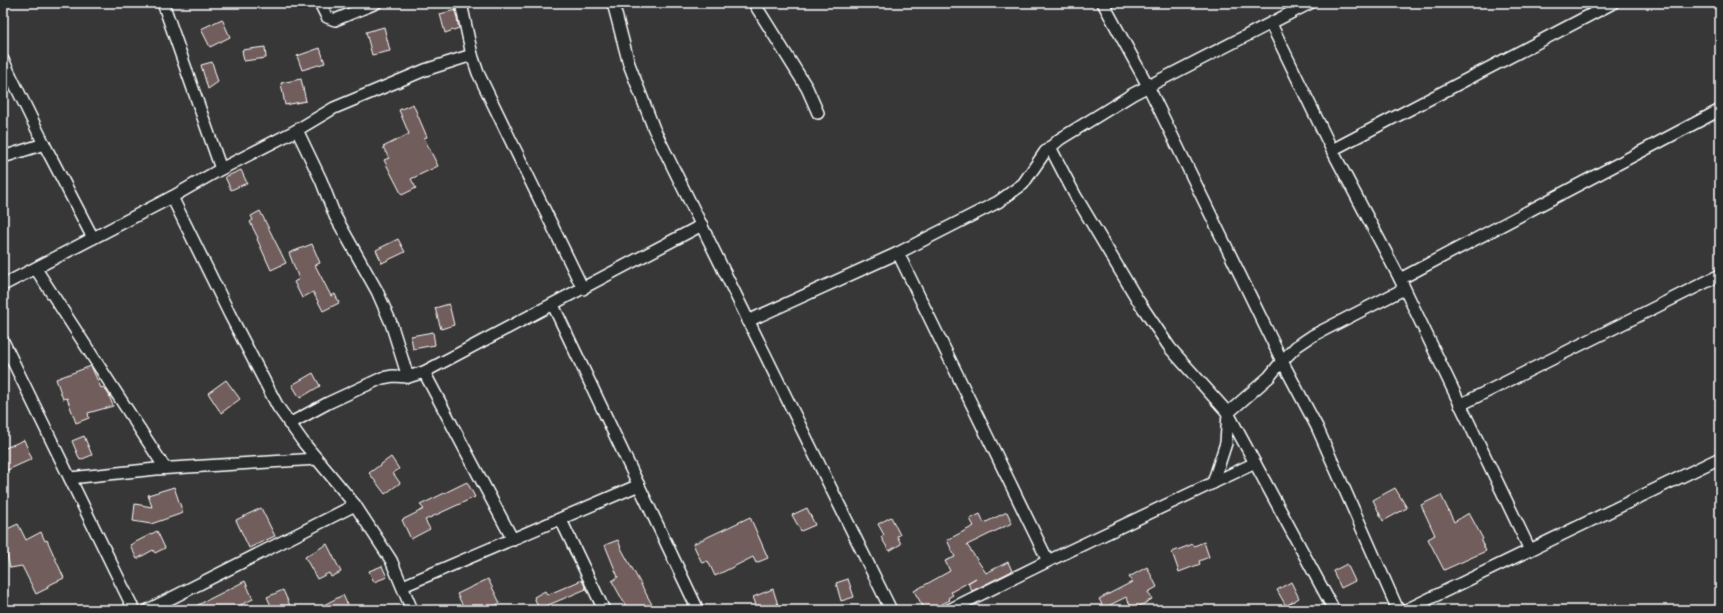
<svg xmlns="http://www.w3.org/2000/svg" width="1723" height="613" font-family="'Architects Daughter',sans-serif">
<rect width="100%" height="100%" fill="#383737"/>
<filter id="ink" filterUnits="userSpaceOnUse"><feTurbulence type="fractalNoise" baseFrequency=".025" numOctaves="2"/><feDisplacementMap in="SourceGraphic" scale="8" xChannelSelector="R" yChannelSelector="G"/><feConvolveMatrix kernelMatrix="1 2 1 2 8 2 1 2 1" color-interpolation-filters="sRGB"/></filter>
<g filter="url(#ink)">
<g fill="#705d5b" stroke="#fff">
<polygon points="455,10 459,28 445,33 440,14"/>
<polygon points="222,19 230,37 210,47 201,29"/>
<polygon points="384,27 390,51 372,55 366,32"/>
<polygon points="265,47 266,58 244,61 242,50"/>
<polygon points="320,48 325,63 302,70 297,56"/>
<polygon points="212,62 218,82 208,89 201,65"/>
<polygon points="301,79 306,101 285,105 281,83"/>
<polygon points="413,104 427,137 424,138 438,166 411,179 416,188 402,195 384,160 389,158 383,147 409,134 399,110"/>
<polygon points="241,170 247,183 231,190 225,177"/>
<polygon points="260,211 286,263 271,270 257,239 258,238 250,222 253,220 251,216"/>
<polygon points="398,239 405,252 382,263 376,250"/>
<polygon points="312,244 320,263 315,265 331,296 335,294 339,303 323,311 313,292 302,298 294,282 299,279 289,253"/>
<polygon points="449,304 454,325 441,329 435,308"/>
<polygon points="433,332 435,345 413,349 411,336"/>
<polygon points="91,366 101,388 104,387 109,395 113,406 88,413 89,418 76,423 67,398 63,399 56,379"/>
<polygon points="313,373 320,386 300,398 292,385"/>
<polygon points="226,380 240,399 221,413 208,393"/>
<polygon points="84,436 92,455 80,460 72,441"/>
<polygon points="24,440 32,459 3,472 3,449"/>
<polygon points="391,457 399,469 393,473 400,483 385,494 369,473"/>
<polygon points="467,482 475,497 425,520 430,529 411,539 402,520 424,509 420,505"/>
<polygon points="174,487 183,513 151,524 133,521 135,504 152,507 148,495"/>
<polygon points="1395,488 1407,508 1383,521 1373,500"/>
<polygon points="1441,495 1454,522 1469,513 1483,539 1481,541 1486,551 1444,570 1428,539 1435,535 1421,505"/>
<polygon points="261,508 275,536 249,548 236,520"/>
<polygon points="807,508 815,525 801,531 792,515"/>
<polygon points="1007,512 1012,523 967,545 986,573 1008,562 1012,571 972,591 968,583 976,578 951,592 953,595 948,598 950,600 942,604 943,607 937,610 925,610 914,591 950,571 945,561 955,557 947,540 974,526 970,519 980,514 984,523"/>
<polygon points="750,517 768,558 756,563 753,557 715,576 708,561 702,563 693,544"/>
<polygon points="891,517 900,535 897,536 901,544 889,551 881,537 884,535 878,524"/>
<polygon points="18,524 26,540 41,532 45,541 47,540 64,578 47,586 48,588 36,594 22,566 10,568 7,555 3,546 3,531"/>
<polygon points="157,531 165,548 155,553 153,550 137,559 130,545"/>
<polygon points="618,540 621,548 655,610 628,610 612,581 618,577 605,545"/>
<polygon points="1204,542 1209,557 1199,561 1200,564 1179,572 1172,552 1193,544 1194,546"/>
<polygon points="327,544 341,572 331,577 329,573 317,579 305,557"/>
<polygon points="1347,564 1355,581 1341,588 1333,571"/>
<polygon points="382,566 387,577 374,582 369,571"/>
<polygon points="1147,567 1157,587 1148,592 1152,599 1133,610 1126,597 1104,608 1099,599 1132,582 1129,577"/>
<polygon points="488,579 500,603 486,610 465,610 457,594"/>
<polygon points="848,579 854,597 841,601 836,583"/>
<polygon points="582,580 586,589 539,609 534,597 545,591 547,595"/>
<polygon points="245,581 253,599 230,610 188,610"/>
<polygon points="1291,582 1299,598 1286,606 1277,590"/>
<polygon points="773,589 778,605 775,606 778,610 758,610 753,597"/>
<polygon points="283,590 292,610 273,610 267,597"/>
<polygon points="343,595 350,610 314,610"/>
</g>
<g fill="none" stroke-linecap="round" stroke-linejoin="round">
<g stroke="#fff" stroke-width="14">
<g id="street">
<polyline points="163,3 221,169"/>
<polyline points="320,3 327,17 335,20 376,3"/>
<polyline points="461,3 472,55 478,73 583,289"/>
<polyline points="613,3 629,64 654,129 891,610"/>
<polyline points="754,3 807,88 818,113"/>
<polyline points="1103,3 1148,86 1282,361 1317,427 1398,610"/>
<polyline points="1271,24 1332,150 1400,279 1530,550"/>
<polyline points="3,60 44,144 93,238"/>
<polyline points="297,130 321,180 335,216 377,291 391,323 408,377"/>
<polyline points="1050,147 1075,195 1137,299 1170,348 1228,413 1226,443 1213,483"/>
<polyline points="1332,150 1613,3"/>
<polyline points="3,157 44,144"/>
<polyline points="172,197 230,315 278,407 303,442 355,505 391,560 412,610"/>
<polyline points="898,253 1048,561"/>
<polyline points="36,269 165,468"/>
<polyline points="1400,279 1720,110"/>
<polyline points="3,285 172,197 221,169 297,130 334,108 425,70 472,55"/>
<polyline points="553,305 698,610"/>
<polyline points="748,321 898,253 998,202 1023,184 1045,152 1060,139 1133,94 1310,3"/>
<polyline points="3,341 134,610"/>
<polyline points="424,372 513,540"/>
<polyline points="1460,405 1720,275"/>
<polyline points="289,424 328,403 382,378 393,376 408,377 424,372 702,225"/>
<polyline points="70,478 156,469 317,459"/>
<polyline points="561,520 604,610"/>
<polyline points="403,586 639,485"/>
<polyline points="148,610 355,505"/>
<polyline points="949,610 1048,561 1255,463"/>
<polyline points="1334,610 1228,413 1269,377 1282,361 1297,346 1312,336 1404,289"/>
<polyline points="1406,610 1720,458"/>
</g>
</g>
<use href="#street" stroke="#2a2d2e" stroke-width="11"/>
</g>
</g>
<rect width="1723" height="613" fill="none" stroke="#2a2d2e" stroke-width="16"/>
<rect x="8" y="8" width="1707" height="597" fill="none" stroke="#fff" stroke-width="1.5" filter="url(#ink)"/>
</svg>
